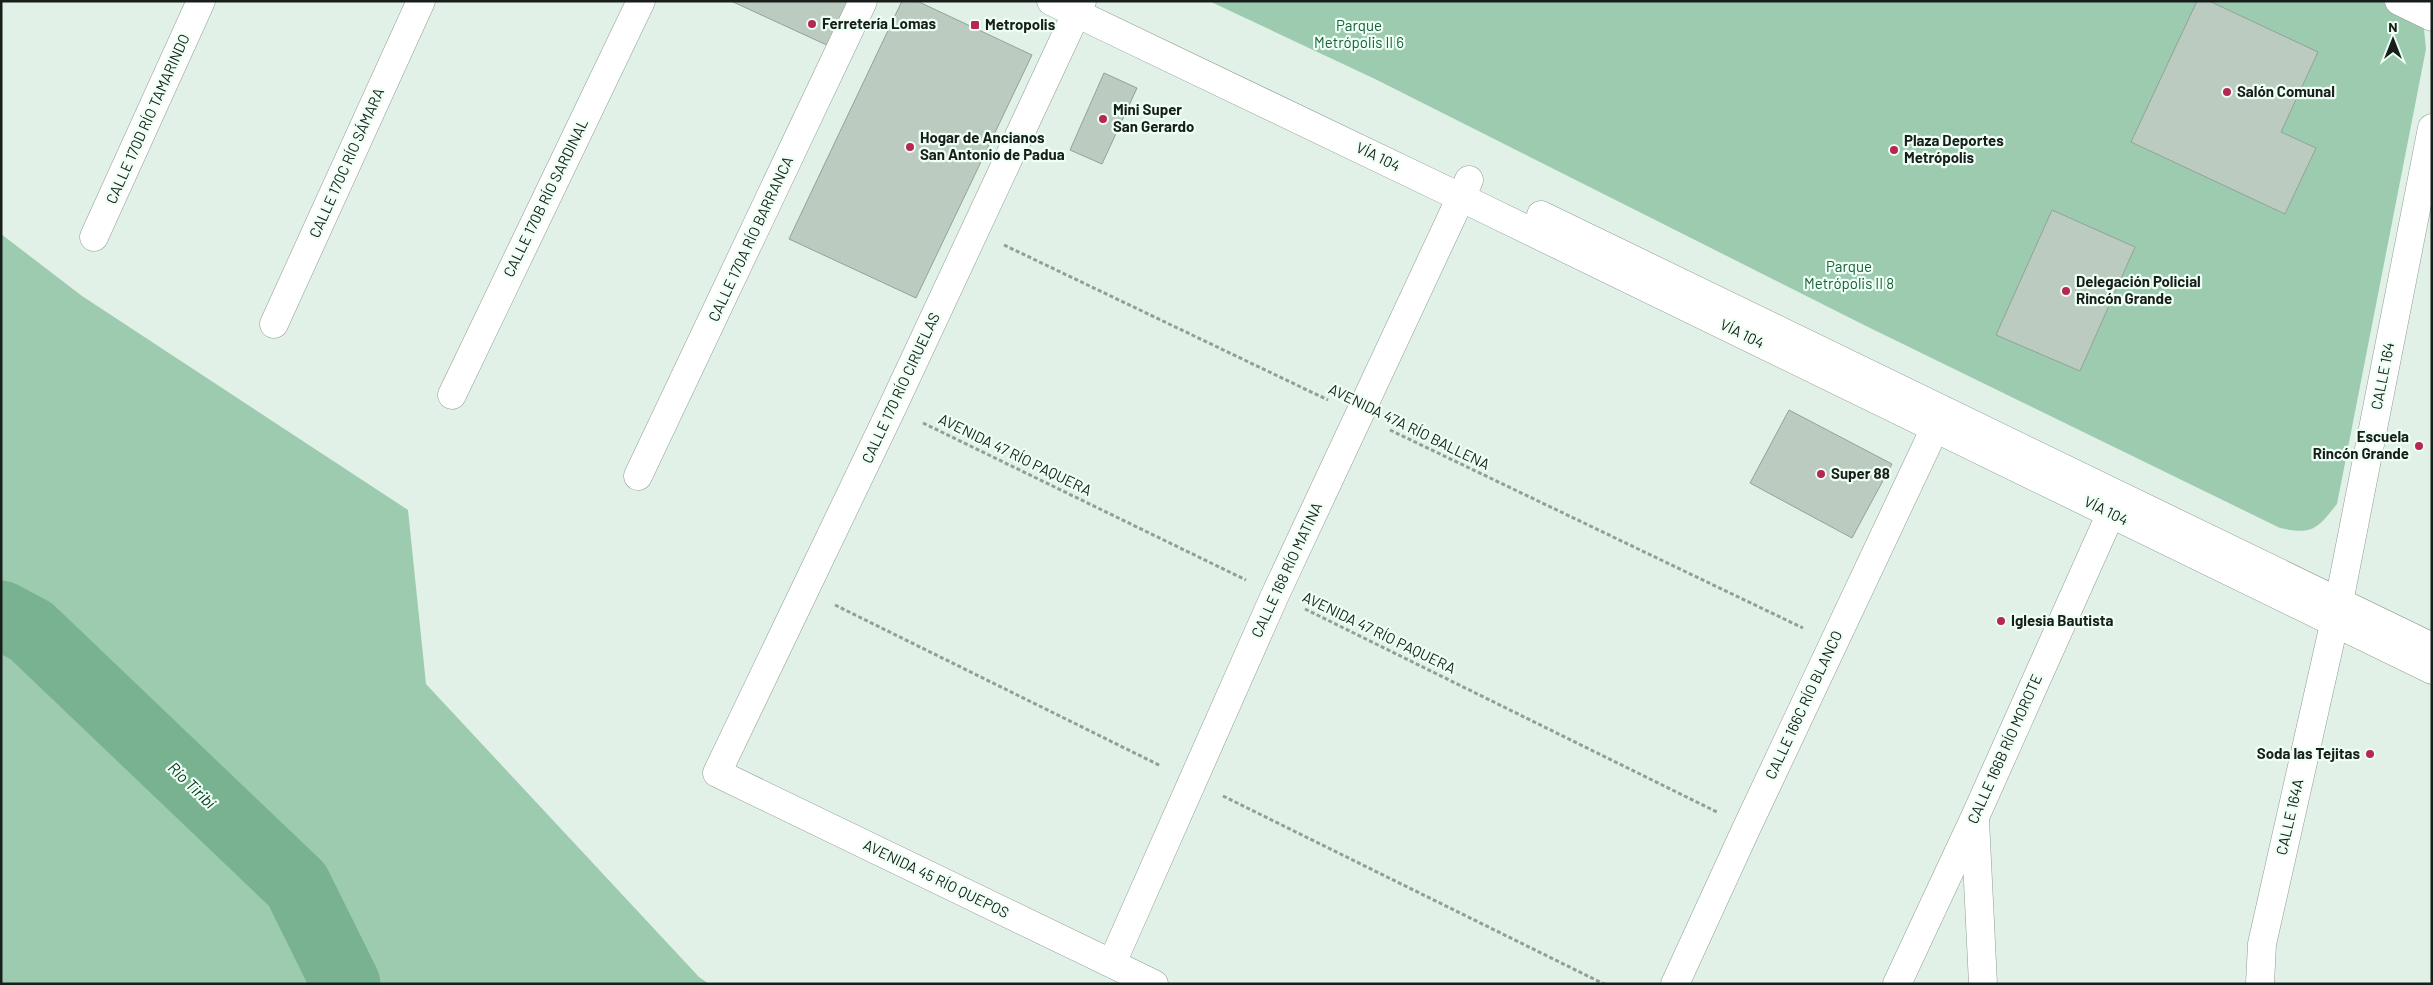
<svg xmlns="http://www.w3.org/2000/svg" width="2433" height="985" font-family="Barlow,sans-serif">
<rect width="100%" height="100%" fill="#e1f1e7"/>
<g fill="#9dcbb0">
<path d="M1209 1H2381L2405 12 2424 29 2426 49 2337 504C2317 529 2313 535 2280 528L1866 326 1375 79Z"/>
<polygon points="1,234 82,296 408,510 426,684 699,977 709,984 1,984"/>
</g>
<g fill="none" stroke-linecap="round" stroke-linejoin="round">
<polyline stroke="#79b291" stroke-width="69" points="1,615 31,631 297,885 346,984"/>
</g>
<g fill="#bbcbc0" stroke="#93a298">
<polygon points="731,1 852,1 831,47"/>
<polygon points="902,1 917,1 1032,55 916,298 789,239"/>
<polygon points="2197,1 2209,1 2318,52 2281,132 2316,148 2285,214 2131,142"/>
<polygon points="1104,73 1137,88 1102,164 1070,150"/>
<polygon points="2052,210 2135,247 2080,371 1996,335"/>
<polygon points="1789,410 1892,464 1852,538 1750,483"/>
</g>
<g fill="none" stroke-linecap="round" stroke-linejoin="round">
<g stroke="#8e9d93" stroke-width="29">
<g id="minor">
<polyline points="1082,1 892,408 717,773 1154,984"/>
<polyline points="2399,1 2432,17"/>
<polyline points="94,237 201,1"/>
<polyline points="274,324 421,1"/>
<polyline points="452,395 641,1"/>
<polyline points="638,476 863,1"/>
<polyline points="1975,820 1983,984"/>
<polyline points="1112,963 1275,595 1469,180"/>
<polyline points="1675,984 1747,827 1935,428"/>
<polyline points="1897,984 1975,817 2111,513"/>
<polyline points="2260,984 2262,944 2339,602 2432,128"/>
</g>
</g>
<g stroke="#8e9d93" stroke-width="29">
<g id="major">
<polyline points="1051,1 1460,197 2432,670"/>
<polyline points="1541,215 2432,647"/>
</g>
</g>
<g stroke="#929e97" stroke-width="3" stroke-dasharray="4 2.5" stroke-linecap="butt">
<polyline points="1004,245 1328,400"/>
<polyline points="923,423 1246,580"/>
<polyline points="1390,430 1803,628"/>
<polyline points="835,605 1161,766"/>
<polyline points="1305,609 1717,812"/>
<polyline points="1223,796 1604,984"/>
</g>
<use href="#minor" stroke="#fff" stroke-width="28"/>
<use href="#major" stroke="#fff" stroke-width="28"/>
</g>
<g fill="#b62754" stroke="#eefff4" stroke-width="2">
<circle cx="812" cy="24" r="5"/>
<rect x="970" y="20" width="10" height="10" rx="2.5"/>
<circle cx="2227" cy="92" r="5"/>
<circle cx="1103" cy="119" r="5"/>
<circle cx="910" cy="147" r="5"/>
<circle cx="1894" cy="150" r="5"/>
<circle cx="2066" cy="291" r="5"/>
<circle cx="2419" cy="446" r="5"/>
<circle cx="1821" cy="474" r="5"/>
<circle cx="2001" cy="621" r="5"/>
<circle cx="2370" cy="754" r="5"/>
</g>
<g text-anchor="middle" stroke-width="4.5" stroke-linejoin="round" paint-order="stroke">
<g font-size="15" font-weight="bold" fill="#181e1b" stroke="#eefff4" text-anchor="start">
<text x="822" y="29">Ferretería Lomas</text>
<text x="985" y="30">Metropolis</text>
<text x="2237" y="97">Salón Comunal</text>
<text x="1113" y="115">Mini Super<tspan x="1113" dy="17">San Gerardo</tspan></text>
<text x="920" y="143">Hogar de Ancianos<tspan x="920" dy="17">San Antonio de Padua</tspan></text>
<text x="1904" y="146">Plaza Deportes<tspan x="1904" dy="17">Metrópolis</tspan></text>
<text x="2076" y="287">Delegación Policial<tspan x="2076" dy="17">Rincón Grande</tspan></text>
<text x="2409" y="442" text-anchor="end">Escuela<tspan x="2409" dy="17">Rincón Grande</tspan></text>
<text x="1831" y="479">Super 88</text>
<text x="2011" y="626">Iglesia Bautista</text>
<text x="2360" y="759" text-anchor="end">Soda las Tejitas</text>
</g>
<g font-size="15" fill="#195c3c" stroke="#eefff4">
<text x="1359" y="31">Parque<tspan x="1359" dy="17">Metrópolis II 6</tspan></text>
<text x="1849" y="272">Parque<tspan x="1849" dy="17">Metrópolis II 8</tspan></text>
</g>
<g font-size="15" fill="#181e1b" stroke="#eefff4">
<text transform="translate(148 119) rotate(-66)" y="5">CALLE 170D RÍO TAMARINDO</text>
<text transform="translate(1378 157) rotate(26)" y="5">VÍA 104</text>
<text transform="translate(347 163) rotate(-66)" y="5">CALLE 170C RÍO SÁMARA</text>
<text transform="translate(546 198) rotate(-64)" y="5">CALLE 170B RÍO SARDINAL</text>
<text transform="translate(751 239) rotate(-65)" y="5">CALLE 170A RÍO BARRANCA</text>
<text transform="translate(1742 334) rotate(26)" y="5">VÍA 104</text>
<text transform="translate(2383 376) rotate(-79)" y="5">CALLE 164</text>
<text transform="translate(901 388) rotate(-65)" y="5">CALLE 170 RÍO CIRUELAS</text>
<text transform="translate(1409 427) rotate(26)" y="5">AVENIDA 47A RÍO BALLENA</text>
<text transform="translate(1015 455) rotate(26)" y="5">AVENIDA 47 RÍO PAQUERA</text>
<text transform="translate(2106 511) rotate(26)" y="5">VÍA 104</text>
<text transform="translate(1287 570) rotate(-65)" y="5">CALLE 168 RÍO MATINA</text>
<text transform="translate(1379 633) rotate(26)" y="5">AVENIDA 47 RÍO PAQUERA</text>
<text transform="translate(1804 705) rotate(-65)" y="5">CALLE 166C RÍO BLANCO</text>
<text transform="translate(2005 749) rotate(-66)" y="5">CALLE 166B RÍO MOROTE</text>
<text transform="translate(2290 817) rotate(-77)" y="5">CALLE 164A</text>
<text transform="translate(936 879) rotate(26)" y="5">AVENIDA 45 RÍO QUEPOS</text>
</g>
<g font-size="16" font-style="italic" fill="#04341f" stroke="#eefff4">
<text transform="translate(192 785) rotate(44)" y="6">Río Tiribí</text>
</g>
</g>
<rect width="2433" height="985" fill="none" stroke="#181e1b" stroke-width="5"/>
<g transform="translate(2393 40)" stroke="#eefff4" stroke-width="4" paint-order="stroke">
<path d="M0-4L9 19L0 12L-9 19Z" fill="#181e1b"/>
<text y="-8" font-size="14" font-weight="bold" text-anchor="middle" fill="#181e1b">N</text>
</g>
</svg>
